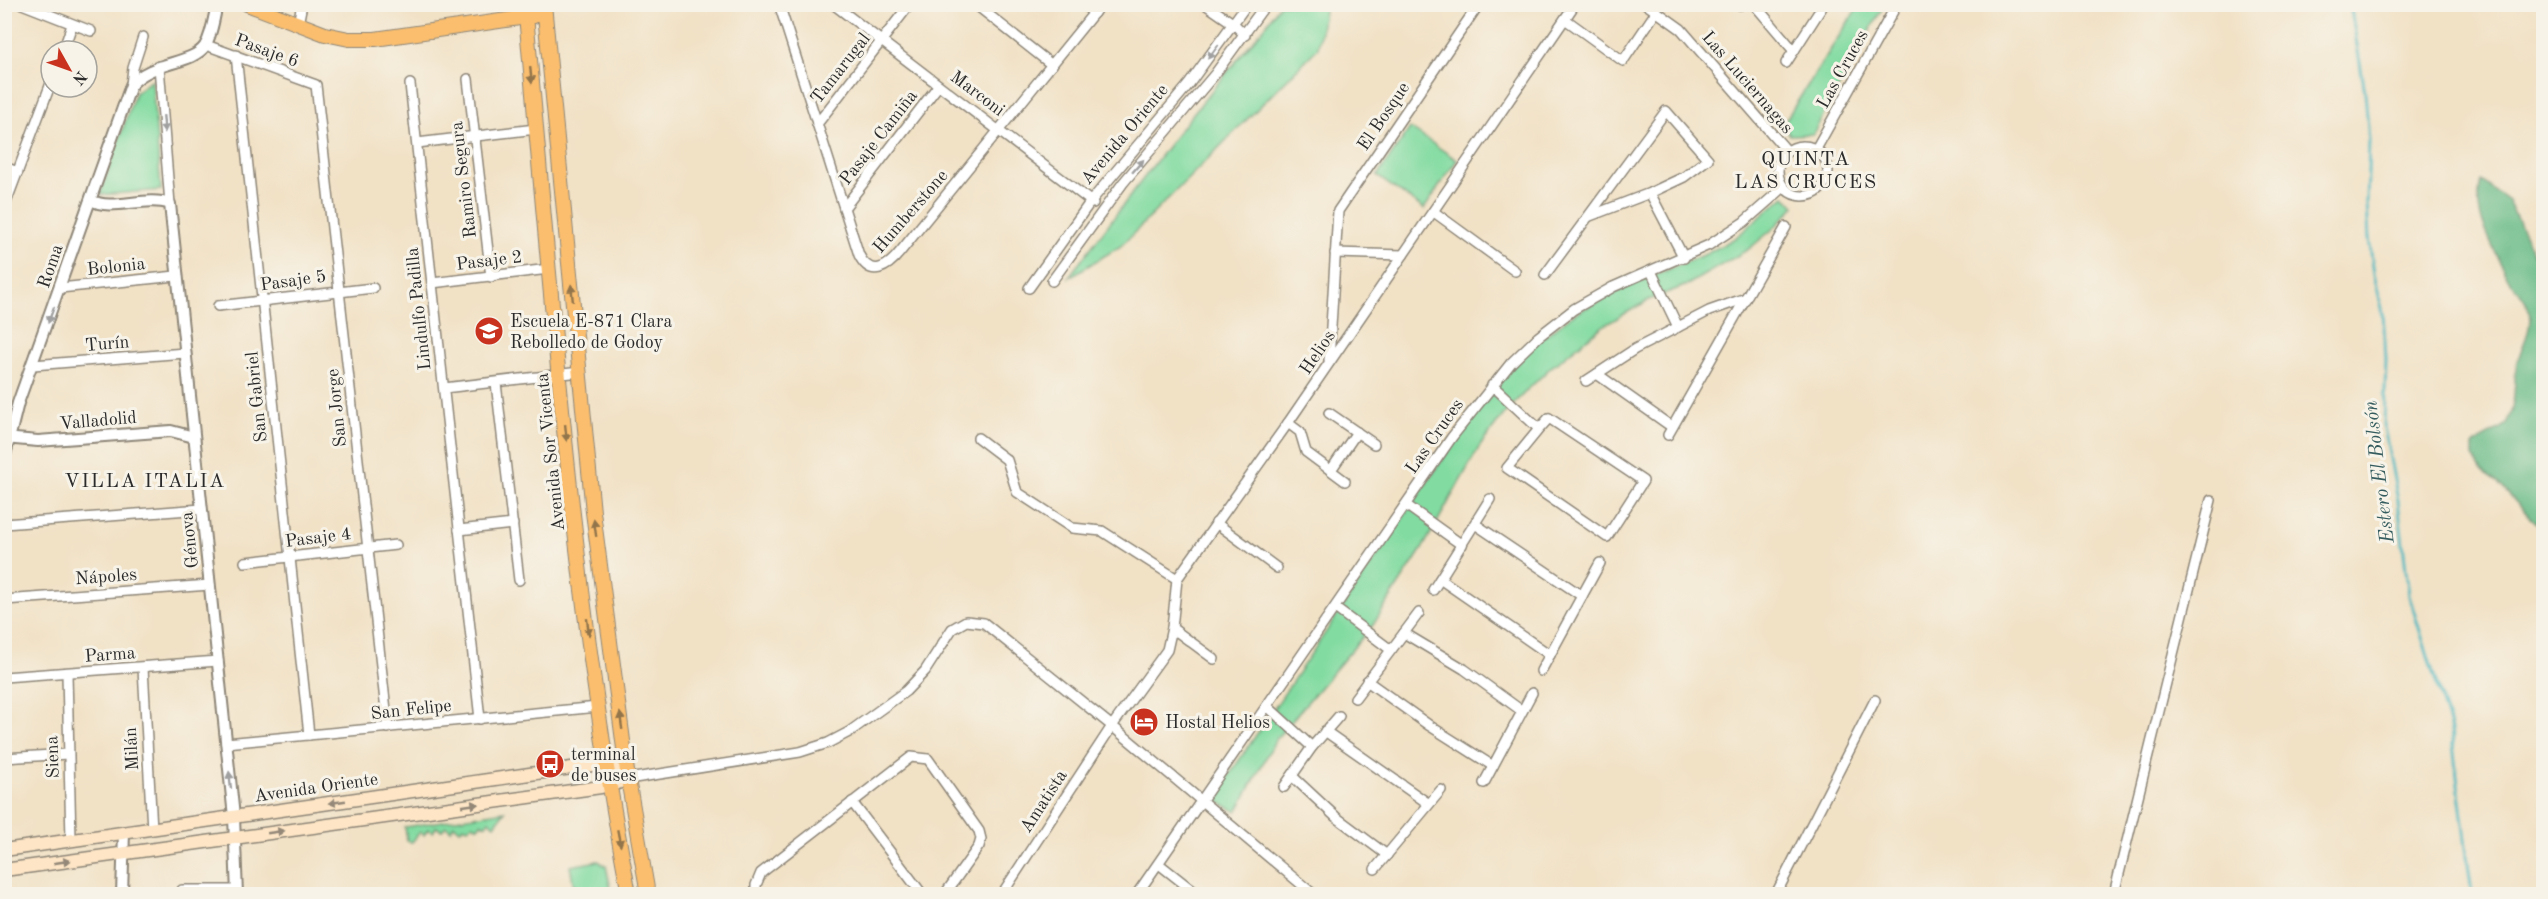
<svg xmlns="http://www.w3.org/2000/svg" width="2548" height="899" font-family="'Old Standard TT',serif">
<rect width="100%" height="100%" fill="#f7f3e8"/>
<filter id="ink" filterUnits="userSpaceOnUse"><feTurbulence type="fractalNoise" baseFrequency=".0167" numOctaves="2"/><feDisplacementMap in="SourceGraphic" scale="12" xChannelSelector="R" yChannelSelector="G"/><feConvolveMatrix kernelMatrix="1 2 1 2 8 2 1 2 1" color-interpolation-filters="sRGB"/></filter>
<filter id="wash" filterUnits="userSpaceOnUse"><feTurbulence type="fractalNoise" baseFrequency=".008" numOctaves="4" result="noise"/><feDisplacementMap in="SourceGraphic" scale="24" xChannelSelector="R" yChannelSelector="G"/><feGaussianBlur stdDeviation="1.35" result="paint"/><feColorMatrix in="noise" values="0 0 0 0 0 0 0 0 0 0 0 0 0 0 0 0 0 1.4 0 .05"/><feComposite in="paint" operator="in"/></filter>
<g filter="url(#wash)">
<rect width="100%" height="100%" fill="#f1e1c5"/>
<g fill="#82dba1" stroke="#568366" stroke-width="1.5">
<polygon points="1280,4 1325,5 1318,48 1121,246 1068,278 1186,122 1266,25"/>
<polygon points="1859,5 1884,5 1813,134 1790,135 1783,124"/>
<polygon points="152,80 161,190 100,195 135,93"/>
<polygon points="1410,128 1457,160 1424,209 1377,176"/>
<polygon points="1785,196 1795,206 1774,228 1749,249 1687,285 1651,299 1603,326 1549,369 1508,409 1480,446 1422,549 1373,625 1276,739 1237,812 1213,799 1458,436 1508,372 1538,341 1574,314 1627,287 1708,253 1735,238"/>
<polygon points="505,811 495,825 489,821 486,825 481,823 478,827 473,824 468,828 463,826 460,830 454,825 451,830 446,826 442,830 436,827 433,832 428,829 424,835 420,832 412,842 407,841 405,827"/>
<polygon points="598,861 606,866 612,894 568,894 575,892 570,866"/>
</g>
<path fill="#69bb87" stroke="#4a7359" stroke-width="1.5" d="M2481 181 2508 201 2543 273V531L2498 483 2482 472 2473 456V446C2482 435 2498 434 2506 423 2517 406 2513 383 2517 364 2521 345 2533 332 2529 311 2526 295 2514 289 2507 276 2502 269 2499 259 2495 251 2483 224 2474 212 2481 181Z"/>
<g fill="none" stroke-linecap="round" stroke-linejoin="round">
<polyline stroke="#47b6bf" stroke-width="3" points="2350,4 2365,92 2369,140 2367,204 2369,238 2374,274 2383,313 2386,359 2384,427 2398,501 2409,596 2451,730 2472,894"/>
</g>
</g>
<g filter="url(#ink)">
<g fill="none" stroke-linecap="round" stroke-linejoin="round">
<g stroke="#8e8678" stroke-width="12">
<g id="minor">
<polyline points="22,4 91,31"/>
<polyline points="680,4 680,5"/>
<path d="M779 4 859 255C871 279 888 267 900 252L1101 4"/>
<polyline points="833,4 1093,203"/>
<polyline points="975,4 1052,65"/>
<polyline points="1083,4 1094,13"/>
<polyline points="1205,4 1234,24 1245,35"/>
<polyline points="1646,4 1681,29 1787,151"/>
<polyline points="1754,4 1794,51"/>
<polyline points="1740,5 1740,4"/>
<polyline points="1565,19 1623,61 1656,12"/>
<polyline points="298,24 302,4"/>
<polyline points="206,45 316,85 388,728"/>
<polyline points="63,51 72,25"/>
<polyline points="236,55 309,735"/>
<polyline points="1786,63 1824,4"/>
<polyline points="159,66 170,204"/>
<polyline points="468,79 491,277"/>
<polyline points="410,84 480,719"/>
<polyline points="131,85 133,68 143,37"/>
<polyline points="817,124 910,4"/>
<polyline points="417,143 536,129"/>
<circle cx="1803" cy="171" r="25"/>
<polyline points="1816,149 1897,4"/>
<polyline points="4,167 18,172"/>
<polyline points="4,208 51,83"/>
<polyline points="844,208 938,86"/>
<polyline points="1434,212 1515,271"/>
<polyline points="1590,216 1650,193"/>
<polyline points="1335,253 1403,255"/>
<polyline points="1545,275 1666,111 1708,159 1684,177 1650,193 1684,258"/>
<polyline points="1052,281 1123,183 1215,74 1266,4"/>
<polyline points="432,283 549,269"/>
<polyline points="60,288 176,276"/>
<polyline points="1029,288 1091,201 1189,84 1247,4"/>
<polyline points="218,306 373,288"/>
<polyline points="1678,327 1709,311 1746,298"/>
<polyline points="1329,360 1338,211 1479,4"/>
<polyline points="33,365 185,353"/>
<polyline points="1597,374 1672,427"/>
<polyline points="1586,381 1635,349 1678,327 1651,271"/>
<polyline points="496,383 519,580"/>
<polyline points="1492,385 1539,429 1507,468 1607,537 1643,481 1549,418 1539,429"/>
<polyline points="444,388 580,372"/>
<polyline points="1329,413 1374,444"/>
<polyline points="1288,423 1300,432 1306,452 1345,481"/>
<polyline points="1668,435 1786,227"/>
<polyline points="978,438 1007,460 1017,492 1072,528 1102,531 1177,579"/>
<polyline points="1331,470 1357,432"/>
<polyline points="1406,505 1462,545"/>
<polyline points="1216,523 1277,568"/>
<polyline points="4,524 202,509"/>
<polyline points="1475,524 1582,596"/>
<polyline points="459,530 513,524"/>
<polyline points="245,562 396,545"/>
<polyline points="1440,579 1550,655"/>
<polyline points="1433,590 1490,499"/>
<polyline points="4,600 210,585"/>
<polyline points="1335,608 1391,650"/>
<polyline points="1172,628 1214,659"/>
<polyline points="1404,633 1464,669 1522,711"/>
<polyline points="143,668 152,829"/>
<polyline points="1541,671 1600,563"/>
<polyline points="67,674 71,840"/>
<polyline points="4,677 218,661"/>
<polyline points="1367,681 1430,726 1493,766"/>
<polyline points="1355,698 1419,613"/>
<polyline points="1267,706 1312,747"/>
<polyline points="1325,731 1429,804"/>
<polyline points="226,743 598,707"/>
<polyline points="4,758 68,754"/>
<polyline points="1292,776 1336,817 1387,855"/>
<polyline points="628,779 800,752 828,743 849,732 906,691 925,671 952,629 966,621 984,623 1112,726 1313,894"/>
<polyline points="1484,783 1532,693"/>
<polyline points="1284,787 1312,747 1339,716"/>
<polyline points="852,802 922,894"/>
<polyline points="1159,864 1197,894"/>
<polyline points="1375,869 1441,790"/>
<polyline points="182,890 237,890"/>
<polyline points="756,894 756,885 761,873 911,757 928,759 979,831 981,839 979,846 945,894"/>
<polyline points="1002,894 1112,726 1167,650 1172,628 1177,579 1288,423 1575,4"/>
<polyline points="1137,894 1452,437 1511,363 1538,337 1574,309 1613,287 1709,245 1744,222 1784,187"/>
<polyline points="1776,894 1875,700"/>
<polyline points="2114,894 2211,500"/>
</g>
</g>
<g stroke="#8e8678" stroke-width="14">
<g id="tertiary">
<path d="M91 200C111 212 146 195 170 204L234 817 237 894"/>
<polyline points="4,438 38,441 171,431 194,437"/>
<path d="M4 459 18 403 131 85C150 61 192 65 205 46 212 35 214 17 217 4"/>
<polyline points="122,894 124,832"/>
</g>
</g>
<g stroke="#8e8678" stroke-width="15">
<g id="secondary">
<polyline points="4,850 606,763 628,779"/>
<polyline points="4,870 601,787 618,783"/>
</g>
</g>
<g stroke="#8e8678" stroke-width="16">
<g id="primary">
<polyline points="247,4 325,34 349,39 375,39 534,16"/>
<path d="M525 4C552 301 573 602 629 894"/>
<polyline points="544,4 593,512 628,779 648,894"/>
</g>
</g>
<use href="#minor" stroke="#fff" stroke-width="9"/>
<use href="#tertiary" stroke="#fff" stroke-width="10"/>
<use href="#secondary" stroke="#fde5c5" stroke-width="12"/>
<use href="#primary" stroke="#fabe6e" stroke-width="14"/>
</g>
<defs><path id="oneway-solid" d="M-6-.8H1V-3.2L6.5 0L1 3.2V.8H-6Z" transform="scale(1.5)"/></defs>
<g fill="#a0a0a0">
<use href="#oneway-solid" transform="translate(1213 52) rotate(127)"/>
<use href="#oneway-solid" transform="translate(164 124) rotate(85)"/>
<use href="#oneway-solid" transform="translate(1138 166) rotate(-49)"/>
<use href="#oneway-solid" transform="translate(51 315) rotate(110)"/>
<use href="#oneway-solid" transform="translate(230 780) rotate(-96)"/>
</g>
<g fill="#92744c">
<use href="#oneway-solid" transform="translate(531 75) rotate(84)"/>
<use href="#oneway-solid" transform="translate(572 293) rotate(-96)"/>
<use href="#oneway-solid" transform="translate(566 433) rotate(84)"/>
<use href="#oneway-solid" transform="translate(595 528) rotate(-98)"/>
<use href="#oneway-solid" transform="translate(588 627) rotate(83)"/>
<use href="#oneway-solid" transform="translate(621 721) rotate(-98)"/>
<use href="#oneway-solid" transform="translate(619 838) rotate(79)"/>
</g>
<g fill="#948878">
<use href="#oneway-solid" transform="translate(337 802) rotate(172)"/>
<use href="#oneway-solid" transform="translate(470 805) rotate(-8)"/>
<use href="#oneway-solid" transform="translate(276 832) rotate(-8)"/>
<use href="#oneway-solid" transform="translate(62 862) rotate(-8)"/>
</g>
</g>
<defs>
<g id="school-disc" transform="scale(1.5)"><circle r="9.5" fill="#c8321e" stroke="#f7f3e8"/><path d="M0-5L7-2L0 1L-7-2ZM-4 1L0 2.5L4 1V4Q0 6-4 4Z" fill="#fff"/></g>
<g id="hotel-disc" transform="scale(1.5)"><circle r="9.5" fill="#c8321e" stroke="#f7f3e8"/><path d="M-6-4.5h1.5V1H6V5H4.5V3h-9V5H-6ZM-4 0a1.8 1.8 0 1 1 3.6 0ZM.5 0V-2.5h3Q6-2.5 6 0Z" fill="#fff"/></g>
<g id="bus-disc" transform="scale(1.5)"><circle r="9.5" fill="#c8321e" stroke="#f7f3e8"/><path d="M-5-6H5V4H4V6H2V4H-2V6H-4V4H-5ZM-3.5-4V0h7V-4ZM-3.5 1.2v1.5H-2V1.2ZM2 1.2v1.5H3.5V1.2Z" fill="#fff"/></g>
</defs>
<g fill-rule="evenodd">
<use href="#school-disc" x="489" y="331"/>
<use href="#hotel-disc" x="1144" y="722"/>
<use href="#bus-disc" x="550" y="764"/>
</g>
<g text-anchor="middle" stroke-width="6" stroke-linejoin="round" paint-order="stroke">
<g font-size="18" fill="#2b2b2b" stroke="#f7f3e8">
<text transform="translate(267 50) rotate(20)" y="6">Pasaje 6</text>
<text transform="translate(840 68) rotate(-52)" y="6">Tamarugal</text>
<text transform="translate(1842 69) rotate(-61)" y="6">Las Cruces</text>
<text transform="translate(1748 82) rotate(49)" y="6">Las Luciernagas</text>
<text transform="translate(978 93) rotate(37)" y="6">Marconi</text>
<text transform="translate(1383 116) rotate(-56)" y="6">El Bosque</text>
<text transform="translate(1124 134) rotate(-50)" y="6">Avenida Oriente</text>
<text transform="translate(878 137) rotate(-52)" y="6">Pasaje Camiña</text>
<text transform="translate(463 180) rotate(-97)" y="6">Ramiro Segura</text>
<text transform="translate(910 211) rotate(-49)" y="6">Humberstone</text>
<text transform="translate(489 260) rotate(-7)" y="6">Pasaje 2</text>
<text transform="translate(50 266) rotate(-71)" y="6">Roma</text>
<text transform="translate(116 266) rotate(-6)" y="6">Bolonia</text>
<text transform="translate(293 280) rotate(-8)" y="6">Pasaje 5</text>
<text transform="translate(418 309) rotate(-96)" y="6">Lindulfo Padilla</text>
<text transform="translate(107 343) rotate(-5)" y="6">Turín</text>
<text transform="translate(1317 352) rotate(-56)" y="6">Helios</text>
<text transform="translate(256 397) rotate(-96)" y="6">San Gabriel</text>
<text transform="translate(336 408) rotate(-96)" y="6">San Jorge</text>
<text transform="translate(98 420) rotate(-5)" y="6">Valladolid</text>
<text transform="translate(1434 436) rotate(-55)" y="6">Las Cruces</text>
<text transform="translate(550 452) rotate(-96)" y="6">Avenida Sor Vicenta</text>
<text transform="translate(318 537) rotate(-7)" y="6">Pasaje 4</text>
<text transform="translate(189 540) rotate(-96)" y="6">Génova</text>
<text transform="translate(106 576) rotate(-4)" y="6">Nápoles</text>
<text transform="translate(110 654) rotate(-4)" y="6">Parma</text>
<text transform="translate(411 709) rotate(-6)" y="6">San Felipe</text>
<text transform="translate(131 749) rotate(-93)" y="6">Milán</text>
<text transform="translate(52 757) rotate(-92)" y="6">Siena</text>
<text transform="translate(316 787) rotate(-8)" y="6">Avenida Oriente</text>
<text transform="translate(1043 801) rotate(-57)" y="6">Amatista</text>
</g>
<g font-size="18" fill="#2b2b2b" stroke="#f7f3e8" text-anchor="start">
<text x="510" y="327">Escuela E-871 Clara<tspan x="510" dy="21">Rebolledo de Godoy</tspan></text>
<text x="1165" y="728">Hostal Helios</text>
<text x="571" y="760">terminal<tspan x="571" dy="21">de buses</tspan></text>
</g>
<g font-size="20" letter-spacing="1.5" fill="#2b2b2b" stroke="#f7f3e8">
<text x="1806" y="165">QUINTA<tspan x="1806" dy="23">LAS CRUCES</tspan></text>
<text x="145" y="487">VILLA ITALIA</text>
</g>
<g font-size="20" font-style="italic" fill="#355c5f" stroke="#f7f3e8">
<text transform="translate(2378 472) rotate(-97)" y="7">Estero El Bolsón</text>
</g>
</g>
<rect width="2548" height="899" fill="none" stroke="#f7f3e8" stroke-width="24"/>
<g transform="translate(69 69) rotate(130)"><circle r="28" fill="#f7f3e8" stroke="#a5a39c" stroke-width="1.5"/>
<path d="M0-4.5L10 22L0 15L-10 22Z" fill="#c8321e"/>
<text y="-9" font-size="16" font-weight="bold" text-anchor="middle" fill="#2b2b2b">N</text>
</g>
</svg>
